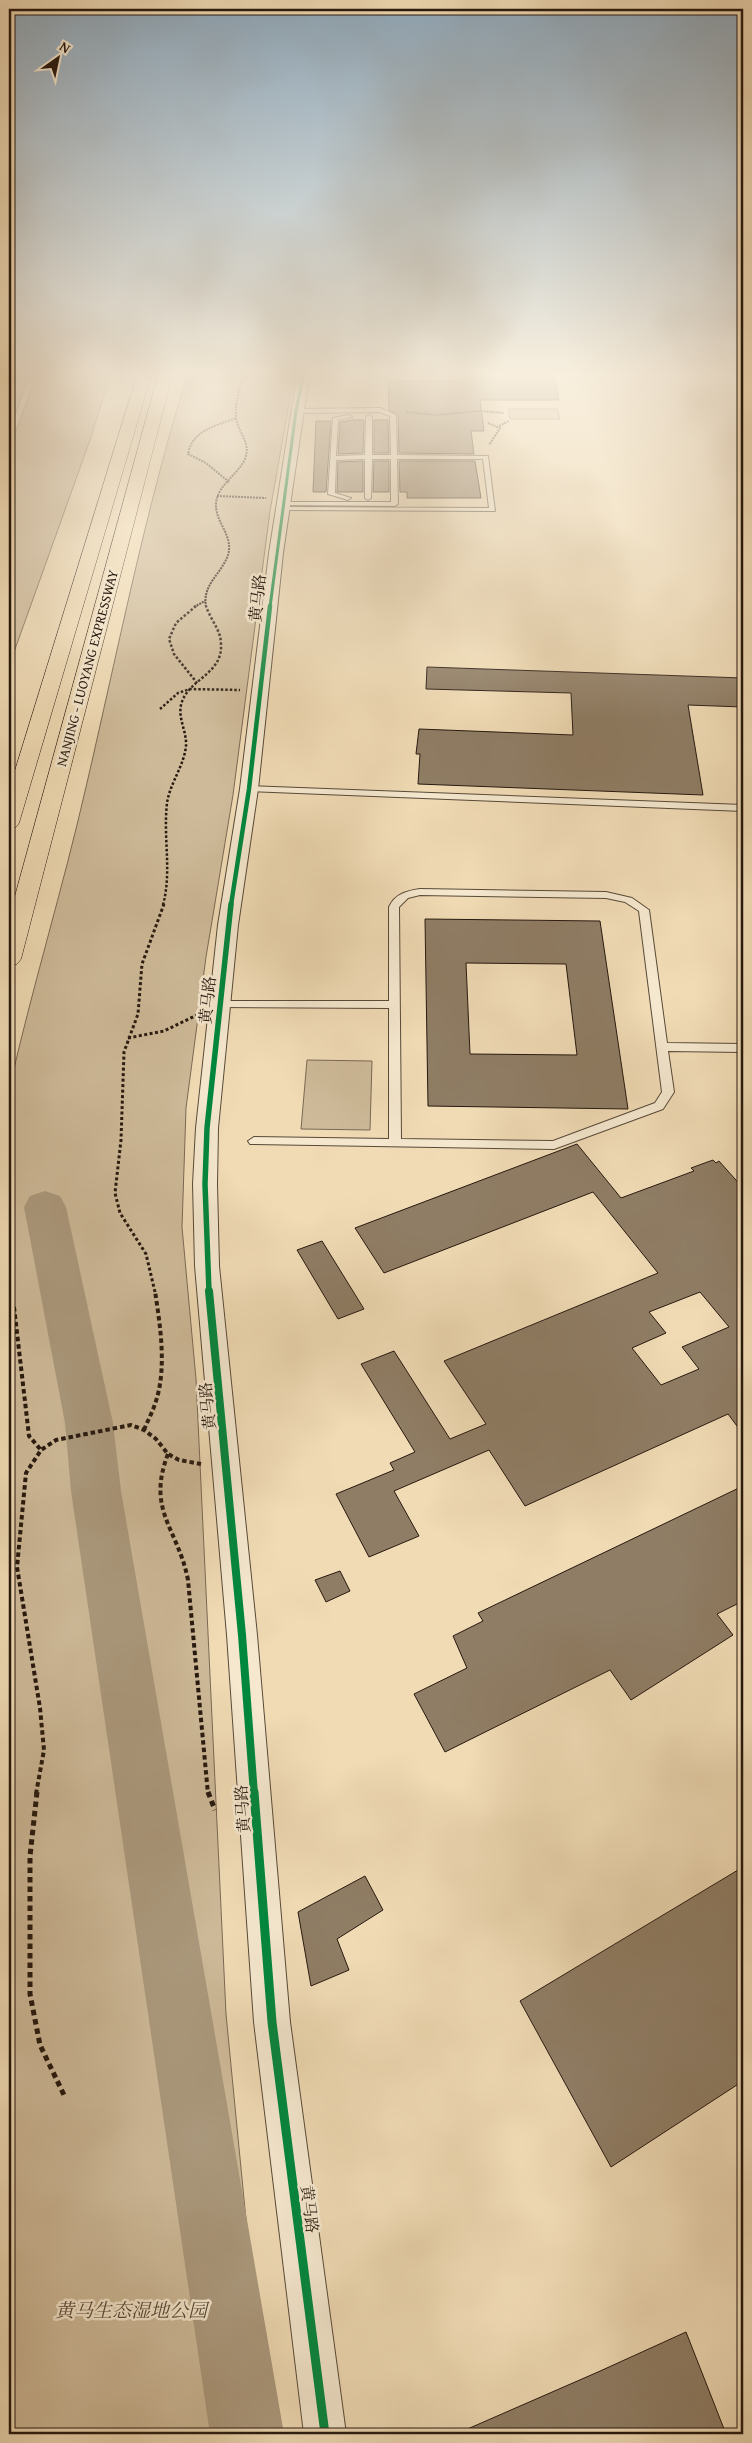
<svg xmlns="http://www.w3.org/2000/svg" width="752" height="2443" font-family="'Gentium Book Plus','Noto Serif SC',serif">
<rect width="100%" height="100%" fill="#f0dbb5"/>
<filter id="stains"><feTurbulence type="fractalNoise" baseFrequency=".004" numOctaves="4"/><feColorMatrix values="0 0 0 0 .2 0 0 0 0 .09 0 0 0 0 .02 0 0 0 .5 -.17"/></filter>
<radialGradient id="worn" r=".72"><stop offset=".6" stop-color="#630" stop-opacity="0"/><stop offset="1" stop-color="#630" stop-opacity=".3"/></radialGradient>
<g fill="#ceba99" stroke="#7a6954">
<polygon points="9,376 110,376 90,440 9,666"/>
<path d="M187 376H294L270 511 233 795 206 957 186 1108 182 1227 196 1379 226 2014 259 2353 271 2434H9V1090C32 988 63 888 86 787 118 650 145 511 187 376Z"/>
<polygon points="508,409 557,409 560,419 510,419"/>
<polygon points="307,1060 372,1061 370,1130 301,1129"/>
</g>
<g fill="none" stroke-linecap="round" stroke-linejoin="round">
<polygon fill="#ab997d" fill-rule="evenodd" points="45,1191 60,1196 66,1207 113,1423 121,1491 284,2434 210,2434 71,1491 65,1423 24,1207 30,1196"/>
</g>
<g fill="#8f7d65" stroke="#26180f" fill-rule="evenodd">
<polygon points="469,376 554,376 559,400 480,400 484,431 471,431 474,454 399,453 398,415 389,410 388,381 468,381"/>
<polygon points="352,420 364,420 363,453 338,454 340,422"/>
<polygon points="374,420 388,420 389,453 374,453"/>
<polygon points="316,421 331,421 326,492 313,492"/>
<polygon points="363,461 363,492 337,492 338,462"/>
<polygon points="374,461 389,461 389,492 373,492"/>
<polygon points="399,461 475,461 481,498 407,498 407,492 400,492"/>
<polygon points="427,667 743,678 743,707 688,705 703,795 418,784 420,754 416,754 419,729 573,735 571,693 426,689"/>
<path d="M425 919 600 921 628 1109 428 1106ZM466 963 566 964 577 1055 470 1054Z"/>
<path d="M577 1144 621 1198 694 1171 691 1168 713 1160 716 1163 719 1161 743 1188V1434L728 1414 525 1506 489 1450 394 1491 419 1536 369 1557 336 1494 394 1470 390 1463 415 1452 361 1364 394 1351 450 1439 486 1424 444 1361 658 1273 593 1192 384 1273 355 1228ZM700 1292 729 1327 682 1347 699 1369 661 1385 632 1348 666 1333 649 1312Z"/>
<polygon points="322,1241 364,1309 338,1319 297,1250"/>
<polygon points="743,1486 743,1601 717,1614 733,1635 631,1700 610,1670 445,1752 414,1694 467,1668 453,1636 483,1621 478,1613"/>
<polygon points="340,1571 350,1591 326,1602 315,1580"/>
<polygon points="743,1867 743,2081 611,2167 520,2001"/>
<polygon points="365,1876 383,1910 337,1939 349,1970 311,1986 298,1912"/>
<polygon points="686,2332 726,2434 456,2434 598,2372"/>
</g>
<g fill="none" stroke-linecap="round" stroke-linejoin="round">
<g stroke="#584938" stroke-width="2">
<g id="lane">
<polygon points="30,376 36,376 12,440 9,442 9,432"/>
<polygon points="380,408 396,415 397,455 488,456 495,511 281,510 279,509 283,507 489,508 483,459 397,459 398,504 395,506 281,505 280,504 283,502 391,502 391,459 372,459 371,498 368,500 365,498 365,459 336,460 335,493 351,498 348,500 328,494 333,418 349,415 352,417 338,420 336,456 365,455 366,417 369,415 372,417 372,455 391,455 390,416 379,412 296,413 293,411 296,409"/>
<polygon points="249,786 743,805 743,811 246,791 246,787"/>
<path d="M420 889 606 892 632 898 649 910 667 1043 743 1044V1052L668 1051 674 1092 663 1109 554 1149 250 1144 248 1141 254 1137 389 1139V1008L221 1007 216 1004 221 1001H389V907C395 894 406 891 420 889ZM420 895 606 898 625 902 639 911 662 1092 655 1103 553 1141 401 1139 399 907 408 898Z"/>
</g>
</g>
<g stroke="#584938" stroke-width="2">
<polygon id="street" points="297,376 309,376 283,553 258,789 238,925 218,1128 217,1184 219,1266 257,1635 290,2022 346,2434 304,2434 254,2022 227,1635 195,1266 193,1184 196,1128 218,925 240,789 269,553"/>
</g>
<g stroke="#26180f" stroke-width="1">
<g id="highway">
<polygon points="137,376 151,376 19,823 16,827 9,829 9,790"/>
<polygon points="158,376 172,376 21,959 17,964 9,966 9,918"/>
</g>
</g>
<g stroke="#26180f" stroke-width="2" stroke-dasharray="2 1" stroke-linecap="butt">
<polyline points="406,412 437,415 480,411 504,413"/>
<polyline points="488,423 500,428 489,445"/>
<polyline points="499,426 509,421"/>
<path d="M229 482 206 463 188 454C192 430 216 426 236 418"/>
<polyline points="217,496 266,498"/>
<polyline points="194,607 205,601"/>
<path d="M206 607C202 584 221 575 228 555 234 536 215 522 216 504 217 485 238 475 245 459 252 441 236 432 236 415 235 404 239 392 241 381L247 376"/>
</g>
<g stroke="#26180f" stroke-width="2.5" stroke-dasharray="2.5 2" stroke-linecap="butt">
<polyline points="196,606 176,623 169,639 174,654 197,683"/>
<polyline points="160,709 178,693 190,689 240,690"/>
<path d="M163 905C172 871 163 838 167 803 170 783 184 766 186 746 187 732 178 719 181 705 187 679 223 675 221 644 221 630 210 619 206 606"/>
</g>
<g stroke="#26180f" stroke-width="3" stroke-dasharray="3 2.5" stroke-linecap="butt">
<polyline points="128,1038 164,1031 197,1015"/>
<polyline points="155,1292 146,1254 120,1213 115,1193 121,1140 124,1052 138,1014 142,964 164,904"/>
</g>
<g stroke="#26180f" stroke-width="4" stroke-dasharray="4.5 3" stroke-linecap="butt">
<polyline points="14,1307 29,1436 41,1450"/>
<path d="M144 1430C148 1420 153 1411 156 1401 167 1367 160 1325 155 1291"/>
<path d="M168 1454C146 1511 178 1528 188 1580L208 1794"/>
<polyline points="36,1794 44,1750 40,1708 17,1567 26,1473 41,1450 56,1440 131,1425 144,1430 156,1439 168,1454 179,1460 201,1464"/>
</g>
<g stroke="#26180f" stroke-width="5" stroke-dasharray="5.5 4" stroke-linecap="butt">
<polyline points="37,1792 30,1856 30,1994 40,2045 64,2095"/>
<polyline points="208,1792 215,1810"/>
</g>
<use href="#lane" fill="#f5e8cf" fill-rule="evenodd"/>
<use href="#street" fill="#f5e8cf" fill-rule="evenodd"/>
<use href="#highway" fill="#f0dbb5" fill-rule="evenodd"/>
<g stroke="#f5e8cf" stroke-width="5">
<polyline id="cycleway-far4" points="270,607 296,411 303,376"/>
</g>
<g stroke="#f5e8cf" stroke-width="7">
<polyline id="cycleway-far3" points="231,905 249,789 270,606"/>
</g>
<g stroke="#f5e8cf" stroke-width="9">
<polyline id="cycleway-far2" points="209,1292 205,1184 207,1128 231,904"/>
</g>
<g stroke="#f5e8cf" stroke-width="11">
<polyline id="cycleway-far1" points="209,1291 242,1635 254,1794"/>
</g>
<g stroke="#f5e8cf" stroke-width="12">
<polyline id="cycleway" points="254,1792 272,2022 325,2434"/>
</g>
<use href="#cycleway-far4" stroke="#00873e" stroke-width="3"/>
<use href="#cycleway-far3" stroke="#00873e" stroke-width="4.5"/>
<use href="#cycleway-far2" stroke="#00873e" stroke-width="5.5"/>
<use href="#cycleway-far1" stroke="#00873e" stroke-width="8"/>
<use href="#cycleway" stroke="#00873e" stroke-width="9"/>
</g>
<linearGradient id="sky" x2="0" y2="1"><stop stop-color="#8fa9bd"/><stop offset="0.52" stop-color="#f8efde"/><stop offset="1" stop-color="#f8efde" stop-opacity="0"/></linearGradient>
<rect width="752" height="718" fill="url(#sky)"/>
<g text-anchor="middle" stroke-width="5" stroke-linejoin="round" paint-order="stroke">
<g font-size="14" fill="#26180f" stroke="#f5e8cf">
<text transform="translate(87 668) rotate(-75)" y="5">NANJING - LUOYANG EXPRESSWAY</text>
</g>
<g font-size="16" fill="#26180f" stroke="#f5e8cf">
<text transform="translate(257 598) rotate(-84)" y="6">黄马路</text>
<text transform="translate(207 1000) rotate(-84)" y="6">黄马路</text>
<text transform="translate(207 1406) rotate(-96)" y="6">黄马路</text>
<text transform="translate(242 1809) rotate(-94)" y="6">黄马路</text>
<text transform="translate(310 2209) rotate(83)" y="6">黄马路</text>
</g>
<g font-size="19" font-style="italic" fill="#584938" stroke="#f5e8cf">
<text x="131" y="2317">黄马生态湿地公园</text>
</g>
</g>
<rect width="752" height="2443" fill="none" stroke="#f0dbb5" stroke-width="30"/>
<rect x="10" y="10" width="732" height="2423" fill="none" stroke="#26180f" stroke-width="2.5"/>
<rect x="15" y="15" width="722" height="2413" fill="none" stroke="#26180f"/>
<g transform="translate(58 58) rotate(33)" stroke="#f5e8cf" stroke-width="4" paint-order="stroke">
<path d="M0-4L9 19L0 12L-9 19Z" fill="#26180f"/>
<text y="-8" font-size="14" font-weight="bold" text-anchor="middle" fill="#26180f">N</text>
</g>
<rect width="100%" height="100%" filter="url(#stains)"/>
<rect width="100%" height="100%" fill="url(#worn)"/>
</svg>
